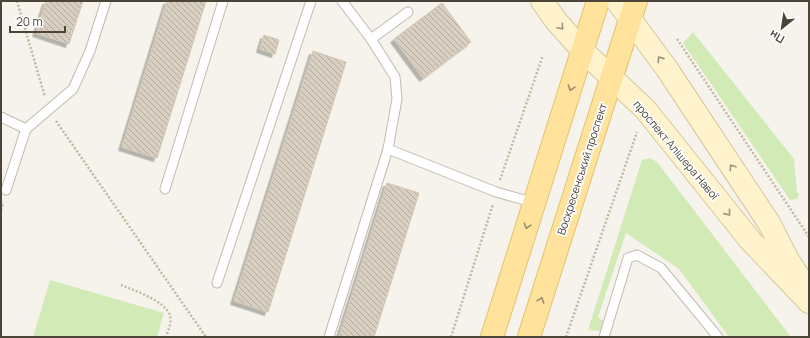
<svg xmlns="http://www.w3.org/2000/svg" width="810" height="338" font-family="Manrope,sans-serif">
<defs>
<pattern id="building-back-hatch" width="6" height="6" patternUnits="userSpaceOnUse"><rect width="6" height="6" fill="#d8cfc1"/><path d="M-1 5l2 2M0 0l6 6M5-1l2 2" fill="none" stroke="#b1aa9e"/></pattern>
<filter id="shadow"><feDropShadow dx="-3.5" dy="3.5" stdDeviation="0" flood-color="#0004"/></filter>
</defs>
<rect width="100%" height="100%" fill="#f6f3ec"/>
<g fill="#d2eab5">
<polygon points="693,32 794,159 797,192 799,194 797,199 790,200 683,43"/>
<polygon points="650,158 657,162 791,337 729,337 679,269 626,233 598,317 603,321 600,331 588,330 642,160"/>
<polygon points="50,280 164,313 157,337 33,337"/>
</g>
<g fill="url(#building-back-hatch)" stroke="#d3c7b4" filter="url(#shadow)">
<polygon points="46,1 83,1 69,44 36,33"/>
<polygon points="167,1 206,1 157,158 122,147"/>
<polygon points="442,3 471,42 423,78 394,39"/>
<polygon points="264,35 279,40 275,54 260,49"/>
<polygon points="313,51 346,62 268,312 234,301"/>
<polygon points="387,183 419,193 374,337 339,337"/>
</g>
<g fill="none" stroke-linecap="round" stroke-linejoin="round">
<g stroke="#c2bbae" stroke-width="11">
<g id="lane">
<polyline points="371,39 408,12"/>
<polyline points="1,117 26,129 73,89 90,51 106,1"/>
<polyline points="388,149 496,192 535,203"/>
<polyline points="165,189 223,1"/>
<polyline points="6,190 26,129"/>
<polyline points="217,283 311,1"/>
<polyline points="329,337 388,149 397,99 395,77 371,39 342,1"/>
<polyline points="604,337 628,258 637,255 661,268 718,337"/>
</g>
</g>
<g stroke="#d6c79b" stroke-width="24">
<g id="secondary">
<polyline points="542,1 557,22 583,51 645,109 750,240 809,302"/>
<polyline points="617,1 667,69 769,223 788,260 801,280"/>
</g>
</g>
<g stroke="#e6c16a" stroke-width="24">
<g id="primary">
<polyline points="492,337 598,1"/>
<polyline points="529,337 636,1"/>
</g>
</g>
<g stroke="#c4b79f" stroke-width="2.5" stroke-dasharray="2 2" stroke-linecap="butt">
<polyline points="17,1 45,97"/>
<polyline points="677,39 809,237"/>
<polyline points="56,121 206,337"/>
<polyline points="500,180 543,55"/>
<polyline points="1,210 3,202"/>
<path d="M121 285C134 290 167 302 170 316 172 323 168 330 166 337"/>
<polyline points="451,337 493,204"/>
<polyline points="566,337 637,132"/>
</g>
<use href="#lane" stroke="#fff" stroke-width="9"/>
<use href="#secondary" stroke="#fff3cd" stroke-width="22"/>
<use href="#primary" stroke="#ffe39c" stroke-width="22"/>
</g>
<defs><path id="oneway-chevron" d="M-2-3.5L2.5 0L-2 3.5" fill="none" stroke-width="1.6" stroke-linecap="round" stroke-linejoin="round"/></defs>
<g stroke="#9c937c">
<use href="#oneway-chevron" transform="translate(561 27) rotate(49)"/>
<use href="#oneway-chevron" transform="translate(660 59) rotate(-125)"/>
<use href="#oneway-chevron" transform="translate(732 167) rotate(-124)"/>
<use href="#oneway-chevron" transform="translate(728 213) rotate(51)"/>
</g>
<g stroke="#9c8c66">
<use href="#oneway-chevron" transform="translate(571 88) rotate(108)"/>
<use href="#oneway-chevron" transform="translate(527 226) rotate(108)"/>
<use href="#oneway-chevron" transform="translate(541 300) rotate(-72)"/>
</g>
<g text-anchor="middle" stroke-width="3.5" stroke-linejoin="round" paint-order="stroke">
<g font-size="11" fill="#4b4439" stroke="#fff">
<text transform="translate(676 150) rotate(50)" y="4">проспект Алішера Навої</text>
<text transform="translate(582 169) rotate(-72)" y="4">Воскресенський проспект</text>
</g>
</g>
<rect width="810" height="338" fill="none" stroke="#4b4439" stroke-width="4"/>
<g transform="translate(782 28) rotate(210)" stroke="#ffffff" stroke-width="3" paint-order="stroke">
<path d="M0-3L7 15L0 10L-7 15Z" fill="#4b4439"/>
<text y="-6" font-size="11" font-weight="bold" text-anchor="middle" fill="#4b4439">Пн</text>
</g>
<path d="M10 26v6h55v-6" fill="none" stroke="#4b4439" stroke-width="2"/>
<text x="16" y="26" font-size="12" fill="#4b4439" stroke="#ffffff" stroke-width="3" paint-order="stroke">20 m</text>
</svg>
